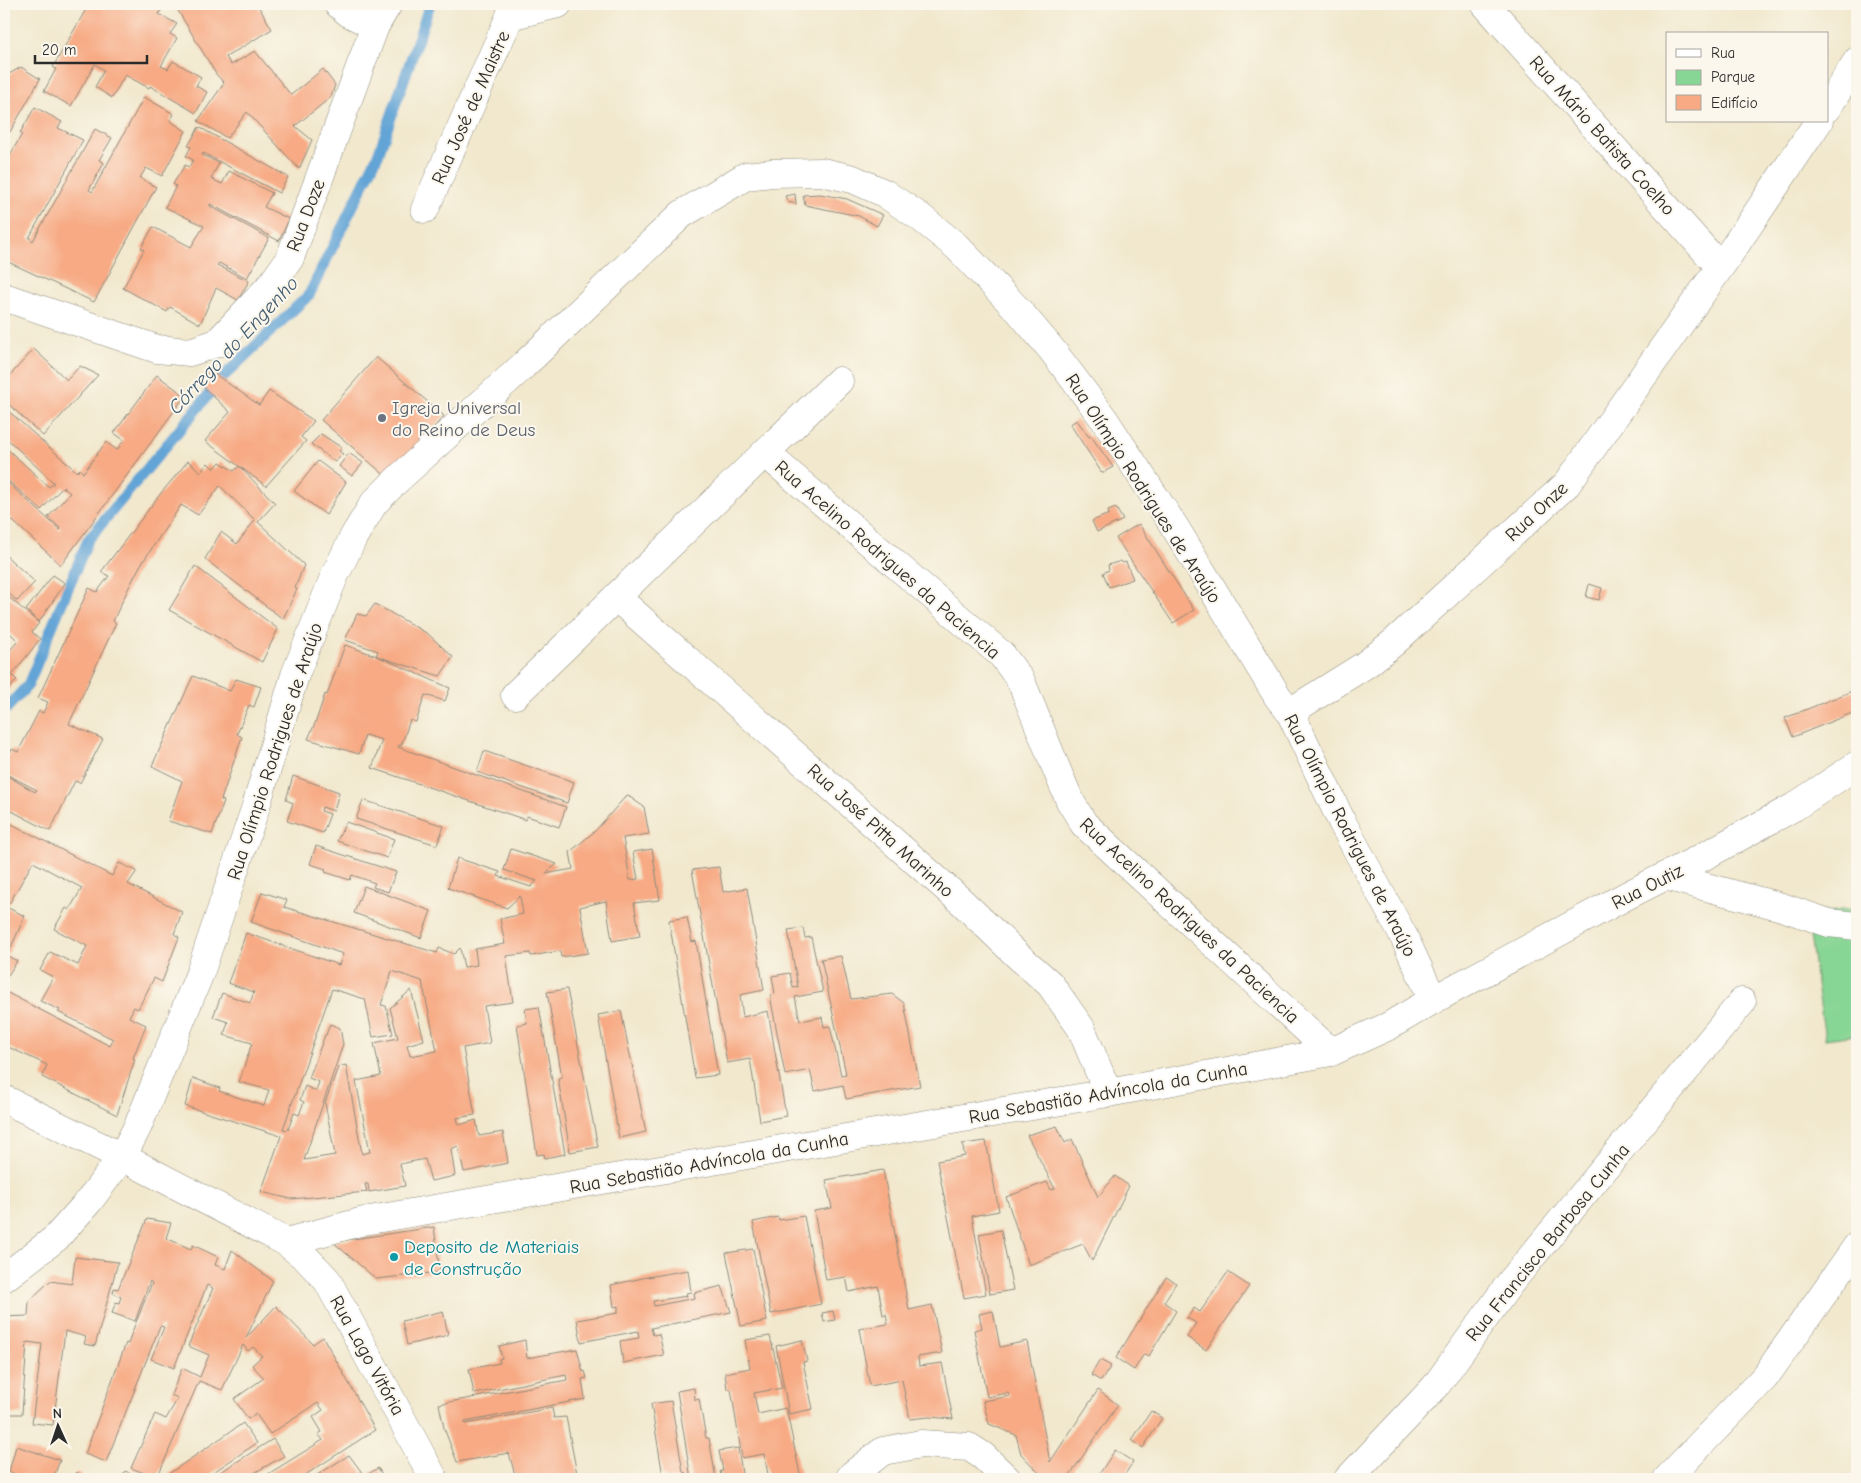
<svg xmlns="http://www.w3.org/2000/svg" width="1861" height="1483" font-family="'Comic Neue',sans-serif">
<rect width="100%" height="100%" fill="#fbf7ec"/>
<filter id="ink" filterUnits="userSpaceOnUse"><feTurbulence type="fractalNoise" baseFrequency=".02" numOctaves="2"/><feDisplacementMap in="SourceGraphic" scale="10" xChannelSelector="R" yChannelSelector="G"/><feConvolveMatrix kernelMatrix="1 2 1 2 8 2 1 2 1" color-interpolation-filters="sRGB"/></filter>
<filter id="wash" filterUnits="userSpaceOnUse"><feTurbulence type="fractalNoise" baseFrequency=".0096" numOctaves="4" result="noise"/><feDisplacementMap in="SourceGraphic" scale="20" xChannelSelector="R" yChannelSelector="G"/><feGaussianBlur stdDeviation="1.12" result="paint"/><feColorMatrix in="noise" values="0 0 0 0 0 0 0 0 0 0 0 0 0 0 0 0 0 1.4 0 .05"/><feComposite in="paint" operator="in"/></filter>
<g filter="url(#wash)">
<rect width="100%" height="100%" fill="#f1e8cd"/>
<polygon fill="#88d695" stroke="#5a8060" points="1857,908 1857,1035 1825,1039 1807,915"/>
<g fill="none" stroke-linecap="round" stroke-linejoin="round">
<polyline stroke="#63a4d6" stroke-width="11" points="4,711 28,685 88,540 224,376 309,295 378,155 430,4"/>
</g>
<g id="blocks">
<g fill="#f7aa84" fill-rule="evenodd">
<polygon points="89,4 108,4 111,5 112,4 164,4 159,14 177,24 170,34 177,38 161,66 168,69 173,61 201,77 196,86 207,92 196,113 150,86 149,88 125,75 112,98 95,87 104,70 95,64 71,106 44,91 56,69 53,67"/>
<polygon points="174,4 257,4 272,29 226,57 231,65 255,51 291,95 323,69 335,85 331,97 295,126 312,140 299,169 247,112 227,138 198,121 224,83 216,74"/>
<polygon points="21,67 40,79 10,132 4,129 4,91 6,90 4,88 4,77"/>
<polygon points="144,97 174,114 170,121 186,131 162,176 146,168 140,178 156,187 94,302 4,260 4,166 22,134 20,133 35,107 62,122 58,128 83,140 29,238 33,241 95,129 112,138 99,160 104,163 89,190 92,192"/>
<polygon points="199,127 288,177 279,193 203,153 202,155 219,163 211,179 222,184 229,171 272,193 264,207 289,219 279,241 210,204 210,206 269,238 247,278 219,263 217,265 249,281 238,300 216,288 200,324 170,307 167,312 123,288 144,250 141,248 153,227 191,247 204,226 165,207 176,186 173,184 185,165 189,167 193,160 186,156 191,147 188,146"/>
<polygon points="795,194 796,204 788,202 785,196"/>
<polygon points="820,194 847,199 883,215 877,226 859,216 805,205 803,195"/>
<polygon points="34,349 67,380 80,366 98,375 43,436 4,400 4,382"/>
<polygon points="376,357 444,416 389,479 321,420"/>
<polygon points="209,370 259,405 269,391 314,421 301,437 306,441 266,486 205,441 230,412 199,383"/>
<polygon points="157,375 185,396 61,565 4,513 4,479 60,530 61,529 48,517 70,493 63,487 41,510 4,477 4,446 49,487 54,483 4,436 4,407 77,472 80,469 83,473 106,442 117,450 124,440 114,433"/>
<polygon points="1077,420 1089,437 1091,436 1113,467 1102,473 1070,424"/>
<polygon points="321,434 342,448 339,451 343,454 335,462 311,444"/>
<polygon points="349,453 363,463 352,476 339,466"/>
<polygon points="188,461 201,472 208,463 214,469 220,462 234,471 239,466 275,503 258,522 304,565 295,588 297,589 283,619 205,559 221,532 237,544 255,520 220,486 198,515 181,505 140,566 129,587 113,621 116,623 69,724 103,739 80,783 75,781 50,831 4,807 4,774 35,792 37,790 6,774 8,770 4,767 4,763 12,749 18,752 39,711 43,713 48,702 38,698 89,588 97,592 109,576 101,572 161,493"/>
<polygon points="318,461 346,482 326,515 294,491"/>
<polygon points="1116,508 1123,520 1097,532 1092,521 1109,514 1108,511"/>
<polygon points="1139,524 1194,610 1173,623 1116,538"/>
<polygon points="4,554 35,582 17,601 4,589"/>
<polygon points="1121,561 1123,563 1126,562 1133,579 1109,587 1103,573 1109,570 1108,565"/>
<polygon points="195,566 278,629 262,662 169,610"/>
<polygon points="53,575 65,583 39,622 26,610"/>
<polygon points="1589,584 1602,588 1599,600 1586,597"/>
<polygon points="4,593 39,623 32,632 40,639 12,675 17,680 4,694 4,657 18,641 4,627"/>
<polygon points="375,604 428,634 453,657 440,676 376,656 378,651 345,640 357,614 366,616"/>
<polygon points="345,645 377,656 450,688 445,701 425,695 416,722 410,720 401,746 399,745 398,747 566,807 559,827 527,816 526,820 372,768 382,740 365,735 359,754 308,739 316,721 325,694 327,695"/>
<polygon points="193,676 230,691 236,679 261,687 254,707 249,705 237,734 242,737 221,800 224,801 212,834 168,821 182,781 152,766"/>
<polygon points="1857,689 1857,711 1793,737 1785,718"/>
<polygon points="484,751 574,782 567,803 477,772"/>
<polygon points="293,776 339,792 334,811 322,807 321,811 330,814 323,833 287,821 293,803 286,800"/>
<path d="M627 795 644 807 649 834 623 838 630 880 638 879 633 852 652 849 660 900 634 903 640 936 612 941 606 901 580 907 588 953 561 957 560 951 531 956 530 953 506 956 513 1002 484 1006 490 1043 463 1048 475 1115 457 1118 459 1125 476 1120 479 1136 503 1132 508 1163 464 1172 458 1146 451 1149 455 1176 431 1181 425 1159 400 1164 405 1186 369 1192 368 1184H365L367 1192 291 1199 261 1192 281 1136 185 1106 193 1078 220 1088 219 1091 264 1106 269 1090 239 1082 252 1043 224 1035 228 1022 213 1017 222 993 250 1003 254 992 228 983 246 933 339 965 343 954 251 922 262 892 287 900 284 907 437 953 439 948 454 954 460 948 464 967 477 965 475 949 505 944 500 919 523 914 520 896 507 908 448 888 457 858 500 872 498 876 531 887 537 881 504 870 511 849 557 864 545 874 573 869 570 852 595 831ZM392 971 422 981 437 1051 410 1056 407 1045 424 1040 411 990 390 1008 398 1038 374 1043 381 1076 356 1081 370 1152 362 1154 346 1065 338 1067 325 1103 335 1155 304 1160 343 1044 340 1028 330 1024 326 1035H325L309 1078 319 1082 316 1091 305 1086 300 1100 304 1102 299 1115 294 1113 288 1130 283 1129 332 989 365 999 373 1037 393 1034 386 1006 381 1005Z"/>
<polygon points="363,800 444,826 437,845 356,819"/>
<polygon points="4,820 112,876 119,863 137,871 128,884 182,912 174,934 179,937 162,982 154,978 138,1009 134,1007 129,1017 146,1025 133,1058 135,1059 117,1115 42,1077 47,1065 4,1045 4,991 110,1046 113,1039 58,1012 60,1010 40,1001 53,977 40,970 50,952 78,965 87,946 54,929 66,908 69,910 82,888 33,862 9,904 4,902"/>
<polygon points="346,822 394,839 387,858 337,841"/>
<polygon points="316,846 396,872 388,892 373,887 375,883 352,875 350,880 325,872 326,869 310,864"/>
<polygon points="719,867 723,892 747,888 764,990 740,995 743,1017 768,1011 786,1116 760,1121 750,1059 727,1063 692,870"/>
<polygon points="364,886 431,911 421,938 354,913"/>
<polygon points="4,906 25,916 8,954 4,952"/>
<polygon points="687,917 692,942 696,941 718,1075 695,1078 669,920"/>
<polygon points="803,928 805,938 811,937 823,992 795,997 800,1021 822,1017 824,1027 830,1026 841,1075 846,1074 821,959 841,956 851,999 892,994 904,1003 920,1086 846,1099 843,1085 815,1091 810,1070 785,1075 770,995 775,994 772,976 790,973 793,988 798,987 788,930"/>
<polygon points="4,954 17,961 4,982"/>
<polygon points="567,989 598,1147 570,1152 558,1078 562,1077 547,992"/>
<polygon points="539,1007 565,1154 545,1158 544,1154 537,1155 517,1025 527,1023 525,1009"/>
<polygon points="621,1011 646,1132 619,1138 598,1015"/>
<polygon points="1057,1126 1065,1143 1072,1139 1098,1197 1115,1176 1129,1186 1092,1261 1083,1244 1029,1265 1006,1197 1047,1182 1051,1190 1055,1189 1027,1135"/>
<polygon points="986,1141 999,1211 972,1216 986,1294 964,1298 937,1161 965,1156 962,1144"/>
<polygon points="883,1170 909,1310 932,1305 942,1353 918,1357 919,1366 942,1363 953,1419 929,1417 910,1419 902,1380 870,1386 859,1329 888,1324 886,1314 883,1315 878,1286 849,1292 846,1277 826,1280 814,1211 832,1208 826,1180"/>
<polygon points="804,1216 821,1304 771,1314 753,1222 778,1217 779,1220"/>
<polygon points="147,1219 171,1223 166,1238 191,1249 193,1245 218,1257 215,1265 225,1269 232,1250 273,1281 246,1338 276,1306 313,1344 323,1337 375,1430 299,1479 260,1479 323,1440 318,1434 322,1432 313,1417 323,1410 318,1403 270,1434 256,1414 248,1419 234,1399 264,1378 252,1365 262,1356 253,1347 248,1351 243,1345 222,1390 199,1381 157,1478 131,1468 155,1414 166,1419 178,1398 171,1395 182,1368 200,1377 209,1355 188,1346 213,1288 207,1285 174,1368 151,1359 164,1327 160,1326 106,1462 85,1454 126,1343 128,1344 132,1332 152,1283 150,1281 135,1321 112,1313 116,1302 119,1303 121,1297 113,1293 114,1288 118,1289"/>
<polygon points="434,1227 440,1272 376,1279 333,1242"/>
<polygon points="1001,1230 1013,1290 990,1294 979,1234"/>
<polygon points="753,1249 767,1321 741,1326 726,1253"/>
<polygon points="75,1257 118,1262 95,1346 84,1344 86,1337 65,1331 53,1425 32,1423 42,1344 27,1342 22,1414 4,1414 4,1317 28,1316 29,1301 50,1281 72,1284"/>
<polygon points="688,1270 691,1292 686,1293 687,1296 653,1301 654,1306 695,1298 694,1293 722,1286 731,1312 651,1328 653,1335 659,1334 664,1355 623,1363 620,1341 639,1338 638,1331 581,1342 577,1320 618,1313 618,1306 614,1307 611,1285 647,1277"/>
<polygon points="1228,1272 1249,1286 1206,1350 1187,1337 1196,1323 1187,1318 1194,1308 1200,1312"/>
<polygon points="1166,1277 1176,1283 1164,1302 1176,1311 1149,1356 1144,1354 1134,1370 1116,1358"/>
<polygon points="443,1311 448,1335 407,1345 402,1321"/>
<polygon points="833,1311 835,1320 824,1322 822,1313"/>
<polygon points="993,1311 1000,1347 1027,1341 1050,1462 1098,1390 1118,1405 1067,1479 1039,1479 1042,1476 1021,1454 1016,1435 989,1424 983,1401 1010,1396 1008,1393 987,1397 974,1330 982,1328 979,1314"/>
<polygon points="770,1336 782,1388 754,1393 758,1414 786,1408 801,1479 769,1479 764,1454 742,1458 731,1389 727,1389 725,1373 750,1368 745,1340"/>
<polygon points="525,1340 527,1358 577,1349 583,1372 585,1371 587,1378 582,1379 585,1399 465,1422 465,1424 552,1408 554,1418 566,1417 578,1479 516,1479 509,1453 457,1462 444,1428 439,1404 567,1380 566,1375 474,1394 469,1369 500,1363 499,1359 502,1358 499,1346"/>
<polygon points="802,1340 807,1361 803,1362 813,1409 789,1414 776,1346"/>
<polygon points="1100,1360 1111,1366 1101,1381 1091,1375"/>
<polygon points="694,1388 695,1400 699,1399 706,1438 709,1438 716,1479 691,1479 677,1391"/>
<polygon points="671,1401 683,1472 686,1473 687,1479 666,1479 665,1476 663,1476 651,1404"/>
<polygon points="1151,1411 1162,1418 1143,1448 1132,1440"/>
<polygon points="243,1423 257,1443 209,1475 211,1478 273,1439 284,1456 254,1473 258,1479 161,1479"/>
<polygon points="16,1446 60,1460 53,1479 30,1479 9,1472"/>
<polygon points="738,1448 743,1479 722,1479 720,1471 723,1471 719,1451"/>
<polygon points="1115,1450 1133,1462 1122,1479 1096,1479"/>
<polygon points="349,1455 363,1474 354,1479 311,1479"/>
<polygon points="378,1468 385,1479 360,1479"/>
<polygon points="126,1471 137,1479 120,1479"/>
<polygon points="77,1472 86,1479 72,1479"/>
</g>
</g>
</g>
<g filter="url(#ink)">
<use href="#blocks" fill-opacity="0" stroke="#8e8a7c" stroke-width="1"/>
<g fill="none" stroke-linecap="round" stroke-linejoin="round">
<g stroke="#8e8a7c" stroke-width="29">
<g id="street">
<polyline points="338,4 349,13 375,26"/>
<polyline points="1485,4 1720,267"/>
<polyline points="510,16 558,4"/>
<polyline points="1827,108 1857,61"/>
<polyline points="425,209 510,16 513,4"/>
<polyline points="4,297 157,349 190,352 217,343 271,285 290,258 375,26 388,4"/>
<polyline points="765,453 1002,655 1021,681 1056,768 1070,801 1084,824 1331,1052"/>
<polyline points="616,597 962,902 1017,955 1050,984 1081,1028 1108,1093"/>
<polyline points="515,695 839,381"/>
<polyline points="1290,712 1365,665 1393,643 1567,484 1728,256 1819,121"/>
<polyline points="1665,876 1782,907 1829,923 1857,926"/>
<polyline points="286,1242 364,1221 1108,1093 1331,1052 1389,1026 1433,1000 1628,895 1699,859 1794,807 1857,765"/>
<polyline points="4,1278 56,1238 89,1201 122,1157 138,1126 200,973 257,803 295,675 334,577 354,536 374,503 397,480 523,366 682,214 746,176 772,173 822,172 853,179 884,193 920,217 956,246 1019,311 1052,350 1104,419 1176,529 1278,697 1290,712 1342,822 1405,939 1433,1000"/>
<polyline points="1348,1479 1435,1387 1510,1283 1742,1002"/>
<polyline points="1667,1479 1765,1377 1857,1246"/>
</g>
</g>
<g stroke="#8e8a7c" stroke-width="29">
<g id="secondary">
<polyline points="4,1099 122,1157 286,1242 306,1258 327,1280 434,1479"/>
<polyline points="849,1479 853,1474 883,1451 921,1444 969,1447 983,1456 1007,1479"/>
</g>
</g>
<use href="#street" stroke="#fff" stroke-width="28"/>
<use href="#secondary" stroke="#fff" stroke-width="28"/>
</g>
</g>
<circle fill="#6b7280" stroke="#fbf7ec" stroke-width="2" cx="382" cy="418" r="5"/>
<circle fill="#0f9aa8" stroke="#fbf7ec" stroke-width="2" cx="394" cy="1257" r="5"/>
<g text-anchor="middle" stroke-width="4" stroke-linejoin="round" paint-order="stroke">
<g font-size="19" fill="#2b2b2b" stroke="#fbf7ec">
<text transform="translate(470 107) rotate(-66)" y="7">Rua José de Maistre</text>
<text transform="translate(1603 135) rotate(48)" y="7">Rua Mário Batista Coelho</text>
<text transform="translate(305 215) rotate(-69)" y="7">Rua Doze</text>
<text transform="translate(1144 488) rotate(57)" y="7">Rua Olímpio Rodrigues de Araújo</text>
<text transform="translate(1536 511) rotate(-43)" y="7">Rua Onze</text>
<text transform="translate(888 559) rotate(41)" y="7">Rua Acelino Rodrigues da Paciencia</text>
<text transform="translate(274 751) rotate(-72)" y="7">Rua Olímpio Rodrigues de Araújo</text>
<text transform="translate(881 830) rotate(42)" y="7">Rua José Pitta Marinho</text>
<text transform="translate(1351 835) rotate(63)" y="7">Rua Olímpio Rodrigues de Araújo</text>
<text transform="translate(1647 886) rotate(-27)" y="7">Rua Outiz</text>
<text transform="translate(1190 920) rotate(43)" y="7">Rua Acelino Rodrigues da Paciencia</text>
<text transform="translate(1108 1092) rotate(-10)" y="7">Rua Sebastião Advíncola da Cunha</text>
<text transform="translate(709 1162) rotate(-10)" y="7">Rua Sebastião Advíncola da Cunha</text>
<text transform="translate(1547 1242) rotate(-51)" y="7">Rua Francisco Barbosa Cunha</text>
<text transform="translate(368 1355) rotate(61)" y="7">Rua Lago Vitória</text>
</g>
<g font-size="19" fill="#5b616d" stroke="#fbf7ec" text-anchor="start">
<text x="392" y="414">Igreja Universal<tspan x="392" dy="22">do Reino de Deus</tspan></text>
</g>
<g font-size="19" fill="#0d838f" stroke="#fbf7ec" text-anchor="start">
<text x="404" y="1253">Deposito de Materiais<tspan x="404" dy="22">de Construção</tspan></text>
</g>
<g font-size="20" font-style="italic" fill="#415b6f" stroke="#fbf7ec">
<text transform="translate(233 345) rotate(-47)" y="7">Córrego do Engenho</text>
</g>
</g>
<rect width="1861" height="1483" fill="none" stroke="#fbf7ec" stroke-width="20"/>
<rect x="1666" y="32" width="162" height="90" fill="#fbf7ec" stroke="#a8a59f"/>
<rect x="1676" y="49" width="25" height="8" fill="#ffffff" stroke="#a8a59f"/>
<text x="1711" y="58" font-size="15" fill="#2b2b2b">Rua</text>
<rect x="1676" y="70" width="25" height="15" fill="#88d695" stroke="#a8a59f"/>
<text x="1711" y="82" font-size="15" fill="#2b2b2b">Parque</text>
<rect x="1676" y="95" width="25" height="15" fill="#f7aa84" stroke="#a8a59f"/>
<text x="1711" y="108" font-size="15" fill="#2b2b2b">Edifício</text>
<g transform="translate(58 1426) rotate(357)" stroke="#fbf7ec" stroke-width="4" paint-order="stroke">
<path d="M0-4L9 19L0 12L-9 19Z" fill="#2b2b2b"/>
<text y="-8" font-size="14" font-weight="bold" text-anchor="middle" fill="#2b2b2b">N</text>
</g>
<path d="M35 55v8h112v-8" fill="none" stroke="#2b2b2b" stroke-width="2.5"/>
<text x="42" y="55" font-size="15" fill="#2b2b2b" stroke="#fbf7ec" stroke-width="4" paint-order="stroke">20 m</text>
</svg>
